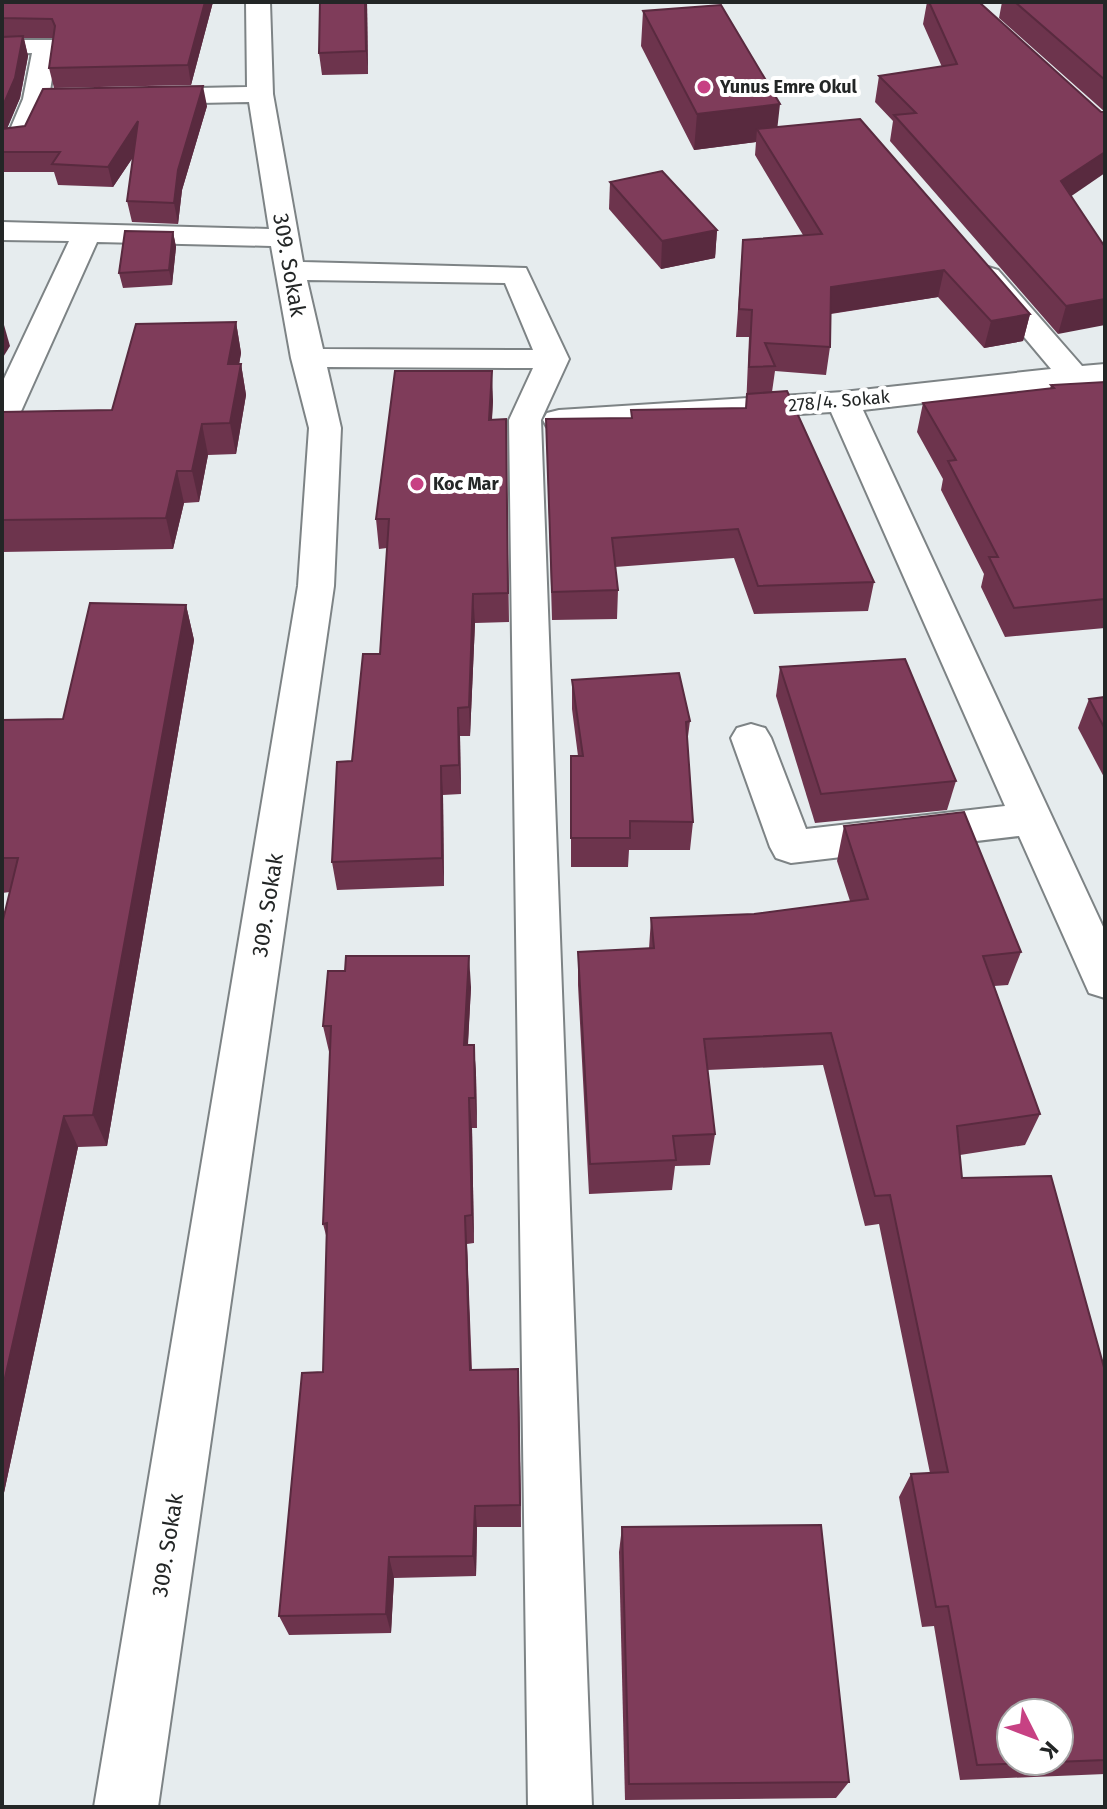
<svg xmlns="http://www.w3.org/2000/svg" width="1107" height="1809" font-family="'Fira Sans',sans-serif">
<rect width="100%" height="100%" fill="#e6ecee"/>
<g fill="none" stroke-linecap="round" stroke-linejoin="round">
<g stroke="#7d8385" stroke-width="4">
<g id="minor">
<path d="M246 2H270L273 94 303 262 526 268 569 359 541 420 592 1807H528L509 420 533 368 327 367 341 428 334 586 158 1807H94L298 586 309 428 291 358 271 246 97 242 18 418 14 425 2 428V383L69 241 2 240V222L269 229 249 102 46 106 28 145 2 148V132H9L23 99 32 53 2 54V40H54L57 45 50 91 247 87ZM307 280 505 283 533 350 323 349Z"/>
<polygon points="988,267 998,270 1082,366 1105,364 1105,382 863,410 1105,931 1105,998 1089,993 1019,836 791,863 776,858 770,847 731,738 737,728 751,724 765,728 771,738 806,829 1005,806 831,412 559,430 547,427 543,420 547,413 559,410 843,392 1051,369 973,276 978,270"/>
</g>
</g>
<use href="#minor" fill="#fff" fill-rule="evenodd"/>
</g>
<g fill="#6d344d">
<polygon points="2,2 213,2 191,85 54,88 49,68 53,38 24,38 28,56 20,98 7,128 207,106 182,190 178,224 132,222 127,201 134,156 113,187 58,185 54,172 2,172"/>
<polygon points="367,2 368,74 322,75 319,53"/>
<polygon points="927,2 979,2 1071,196 1105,247 1058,334 890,141 893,121 875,102 879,76 942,67 923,24"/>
<polygon points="1002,2 1105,2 1105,112 999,18"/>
<polygon points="643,11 778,127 1030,314 1023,341 984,348 938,297 831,314 830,347 826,375 775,371 772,392 874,582 868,611 754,614 734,558 615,567 618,590 617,619 552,620 546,419 631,418 631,410 746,408 749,337 736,337 743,240 803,235 755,155 756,142 694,150 641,46"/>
<polygon points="610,182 717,230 715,258 661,269 609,209"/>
<polygon points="173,232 176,247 172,285 123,288 119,273"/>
<polygon points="236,322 241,353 239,364 241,364 246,395 236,454 208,455 199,502 184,503 173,549 2,552 2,412 112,410"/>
<polygon points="1105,382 1105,628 1005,637 981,587 984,574 941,490 943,479 917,432 923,403 1050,389 1051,385"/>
<polygon points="493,400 492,420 506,419 509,622 475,623 470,736 460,736 461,794 443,795 444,886 337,890 332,862 352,761 380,654 387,548 379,549 376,519"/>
<polygon points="186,605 194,640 107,1146 78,1147 2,1502 2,924 10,892 2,893 2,720 63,719"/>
<polygon points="780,667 956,781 947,810 815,823 776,696"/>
<polygon points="572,680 690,721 687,744 693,822 690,850 629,850 628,867 571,867 571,756 578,756 572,709"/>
<polygon points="1105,697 1105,779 1078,728 1089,699"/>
<polygon points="844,826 1021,952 1008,985 994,986 1040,1114 1025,1145 960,1155 962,1178 1105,1371 1105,1774 960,1780 934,1626 922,1627 899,1497 911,1474 930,1473 879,1224 865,1226 823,1065 707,1070 715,1134 710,1165 675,1166 672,1190 589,1194 578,985 578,952 649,949 651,918 754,914 850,901 837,861"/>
<polygon points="471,987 468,1045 474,1045 476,1075 477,1128 472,1128 474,1243 467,1244 472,1370 519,1394 521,1527 477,1527 476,1576 394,1578 391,1633 289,1635 279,1616 323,1372 327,1239 323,1224 330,1056 323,1026"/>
<polygon points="622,1527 849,1782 836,1798 625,1800 619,1552"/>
</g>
<g fill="#592a3f">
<polygon points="205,2 213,2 191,85 188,65"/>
<polygon points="365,2 367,2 368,74 366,51"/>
<polygon points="23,36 28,56 20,98 7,129 2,131 2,108"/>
<polygon points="203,86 207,106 182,190 178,224 174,203 178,170"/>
<polygon points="780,104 776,140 757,129 756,142 694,150 697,114"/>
<polygon points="138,121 143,142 113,187 108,167"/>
<polygon points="1105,152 1105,173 1054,208 1061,181"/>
<polygon points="717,230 715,258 661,269 662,241"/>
<polygon points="173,232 176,247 172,285 169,270"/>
<polygon points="944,270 938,297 827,314 831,287"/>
<polygon points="1105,299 1105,325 1058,334 1066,306"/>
<polygon points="1030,314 1023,341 984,348 991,321"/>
<polygon points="2,318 10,346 2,359"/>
<polygon points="236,322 241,353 234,395 228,364"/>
<polygon points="241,364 246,395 236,454 230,423"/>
<polygon points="492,371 493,400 490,449 489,420"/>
<polygon points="202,424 208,455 199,502 192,471"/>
<polygon points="177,471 184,503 173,549 166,518"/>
<polygon points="473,594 475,623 470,736 469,707"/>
<polygon points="186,605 194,640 107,1146 93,1115"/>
<polygon points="458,708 460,736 461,794 459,765"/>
<polygon points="441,766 443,795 444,886 442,858"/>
<polygon points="469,956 471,987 466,1076 464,1045"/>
<polygon points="474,1045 476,1075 477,1128 475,1098"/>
<polygon points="469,1098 472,1128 474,1243 472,1215"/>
<polygon points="64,1116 78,1147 2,1502 2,1391"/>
<polygon points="465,1216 467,1244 472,1395 470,1370"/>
<polygon points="518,1369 519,1394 521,1527 520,1505"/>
<polygon points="475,1506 477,1527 476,1576 473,1556"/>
<polygon points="389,1557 394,1578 391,1633 386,1614"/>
</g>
<g fill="#7f3c5a" stroke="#592a3f" stroke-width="2" fill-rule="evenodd">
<polygon points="2,2 205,2 188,65 49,68 55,26 52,19 2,18"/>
<polygon points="320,2 365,2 366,51 319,53"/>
<polygon points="929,2 979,2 1101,112 1105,112 1105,152 1061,181 1105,247 1105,299 1066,306 894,115 916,113 879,76 957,64"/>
<polygon points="1015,2 1105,2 1105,80"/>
<polygon points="721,5 780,104 697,114 643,11"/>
<polygon points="23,36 15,78 2,108 2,37"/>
<polygon points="203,86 178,170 174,203 127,201 138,121 108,167 52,164 60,152 2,152 2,129 25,126 43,89"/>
<polygon points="860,119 1030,314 991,321 944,270 831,287 830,347 765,343 775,366 749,367 752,310 739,309 743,240 822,234 757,129"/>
<polygon points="662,171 717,230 662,241 610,182"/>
<polygon points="125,231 173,232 169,270 119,273"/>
<polygon points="236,322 228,364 241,364 230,423 202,424 192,471 177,471 166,518 2,520 2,412 112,410 136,324"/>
<polygon points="395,371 492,371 489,420 506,419 508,593 473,594 469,707 458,708 459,765 441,766 442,858 332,862 337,762 352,761 363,654 380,654 389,519 376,519"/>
<polygon points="1105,382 1105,599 1014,608 989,557 998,557 948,461 956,460 923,403 1054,388 1051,385"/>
<polygon points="787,391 874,582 758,586 738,529 612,538 618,590 552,592 546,419 632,418 631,410 746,408 747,394"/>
<polygon points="90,603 186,605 93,1115 64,1116 2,1391 2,924 18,858 2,858 2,720 63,719"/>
<polygon points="905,659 956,781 821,794 780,667"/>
<polygon points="679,673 690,721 686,722 693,822 630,821 630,838 571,838 571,756 583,756 572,680"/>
<polygon points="1105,697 1105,729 1089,699"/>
<path d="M964 812 1021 952 983 956 1040 1114 957 1126 962 1178 1051 1176 1105 1371V1760L977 1765 948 1606 936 1607 911 1474 948 1472 890 1195 875 1196 831 1033 704 1039 715 1134 673 1136 676 1160 590 1164 578 952 654 948 651 918 754 914 868 899 844 826ZM1011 1713H1059V1761H1011Z"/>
<polygon points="346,956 469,956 464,1045 474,1045 475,1098 469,1098 472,1215 465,1216 470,1370 518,1369 520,1505 475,1506 473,1556 389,1557 386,1614 279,1616 302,1373 323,1372 327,1223 323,1224 331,1026 323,1026 328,971 345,971"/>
<polygon points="821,1525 849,1782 629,1784 622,1527"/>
</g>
<g fill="#c74183" stroke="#fff" stroke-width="3">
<circle cx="704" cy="87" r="8"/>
<circle cx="417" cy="484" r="8"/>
</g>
<g text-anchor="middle" stroke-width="8" stroke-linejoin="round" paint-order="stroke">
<g font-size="18" font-weight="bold" fill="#232626" stroke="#fff" text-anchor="start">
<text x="720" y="93">Yunus Emre Okul</text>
<text x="433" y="490">Koc Mar</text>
</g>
<g font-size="18" fill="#232626" stroke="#fff">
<text transform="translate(839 401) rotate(-5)" y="6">278/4. Sokak</text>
</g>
<g font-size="22" fill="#232626" stroke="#fff">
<text transform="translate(290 265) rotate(80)" y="8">309. Sokak</text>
<text transform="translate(267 905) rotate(-81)" y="8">309. Sokak</text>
<text transform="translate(167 1545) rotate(-81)" y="8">309. Sokak</text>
</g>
</g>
<rect width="1107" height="1809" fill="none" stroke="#232626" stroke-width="8"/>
<g transform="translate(1035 1737) rotate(132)"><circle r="38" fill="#ffffff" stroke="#a7a8a8" stroke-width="2"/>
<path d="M0-6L14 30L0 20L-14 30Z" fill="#c74183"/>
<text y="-12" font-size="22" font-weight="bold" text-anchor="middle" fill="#232626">K</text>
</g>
</svg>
